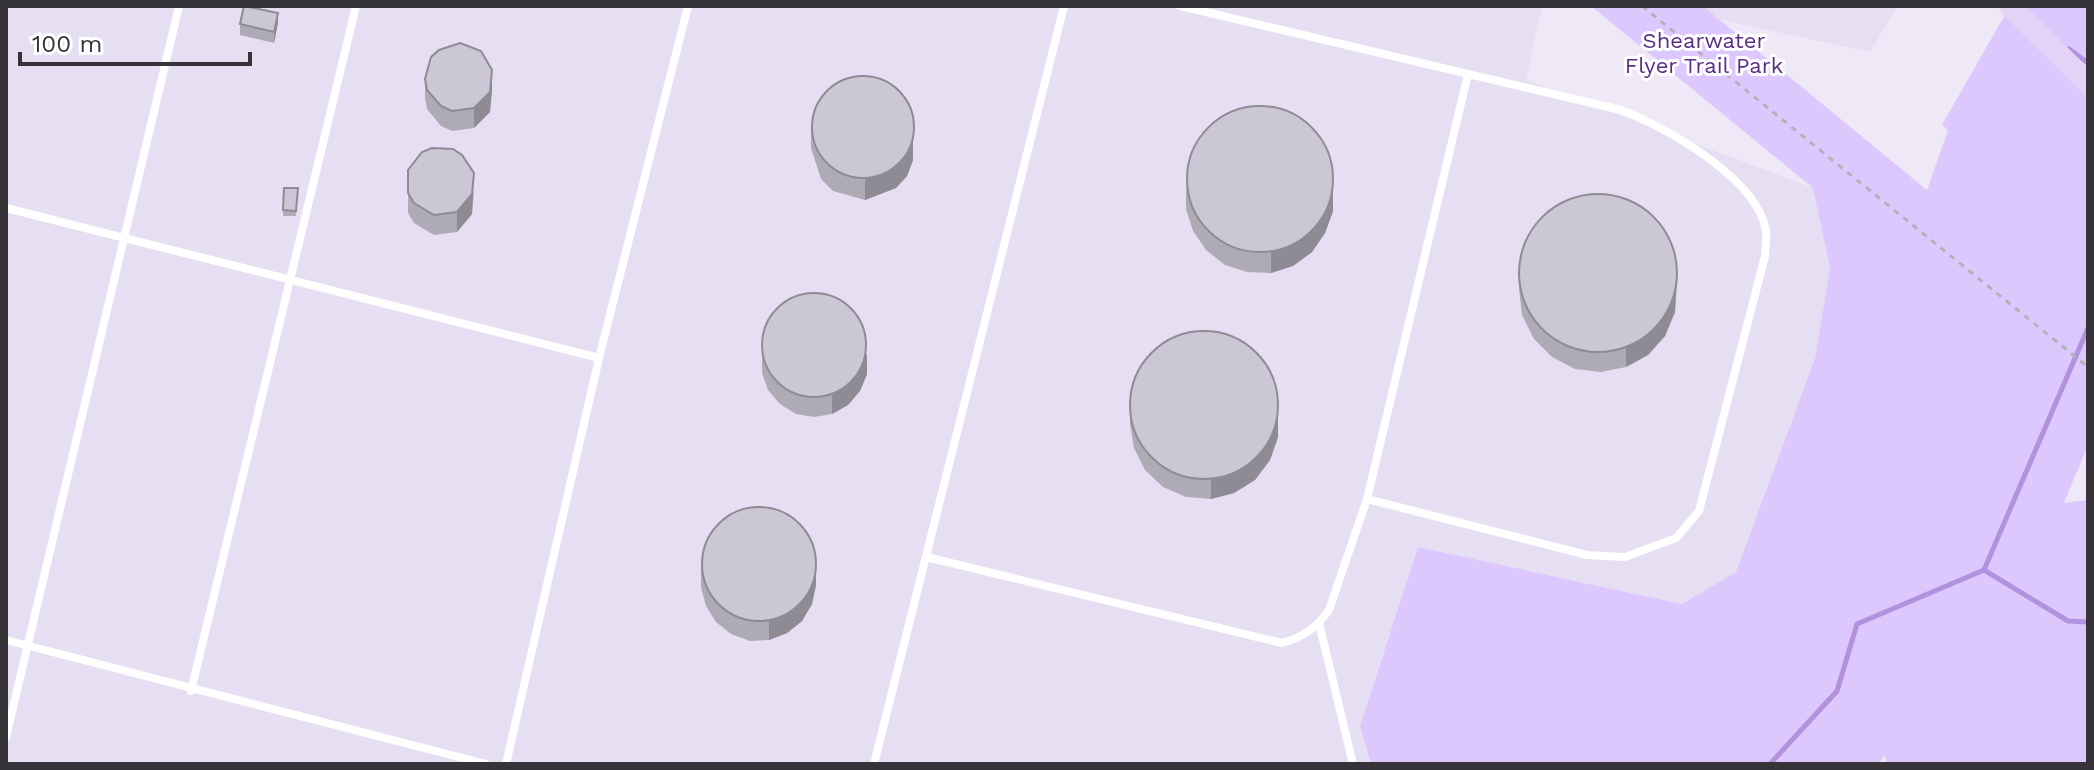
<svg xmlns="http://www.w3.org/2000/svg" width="2094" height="770" font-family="'Work Sans',sans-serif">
<rect width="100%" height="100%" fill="#efe9f7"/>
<g fill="#e6def3">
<polygon points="6,6 1542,6 1526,80 1813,188 1830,268 1815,358 1736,572 1683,604 1418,547 1360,726 1371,764 6,764"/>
<polygon points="1703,6 1897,6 1897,8 1870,52 1721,20"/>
</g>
<polygon fill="#ddc8fd" points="1591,6 1703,6 1927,190 1948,130 1942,125 2010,6 2088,6 2088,445 2064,503 2088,500 2088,764 1887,764 1884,755 1879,764 1371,764 1360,726 1418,547 1682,604 1736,572 1815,358 1830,268 1813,188"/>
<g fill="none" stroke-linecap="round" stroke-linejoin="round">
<g stroke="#b291dd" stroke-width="5">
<polyline points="2069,49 2088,63"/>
<polyline points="1984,570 2068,621 2088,622"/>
<polyline points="1770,764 1837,691 1857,624 1984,570 2088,328"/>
</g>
<polyline stroke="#b5b0bb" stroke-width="3" stroke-dasharray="6 6" stroke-linecap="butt" points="1642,6 2088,367"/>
<g stroke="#fff" stroke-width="8">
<path d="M1180 6 1621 110C1666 127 1758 179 1766 231 1767 239 1765 249 1765 256L1699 511 1676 538 1625 557 1587 555 1367 499"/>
<polyline points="6,208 599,358"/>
<path d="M926 557 1282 643C1304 637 1316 628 1329 610L1367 499 1468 74"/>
<polyline points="1319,623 1353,764"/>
<polyline points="6,640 486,764"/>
<polyline points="191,691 356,6"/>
<polyline points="6,737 179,6"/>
<polyline points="506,764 599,358 688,6"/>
<polyline points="874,764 1064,6"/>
</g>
<polyline stroke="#e4d3f7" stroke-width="22" points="2010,6 2088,83"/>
</g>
<g fill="#afabb6">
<polygon points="278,23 274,43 240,35 240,24"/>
<polygon points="425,79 492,90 490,112 474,128 452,131 441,126 427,109 425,98"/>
<polygon points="811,128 913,160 907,176 896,188 865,200 833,191 821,179 811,148"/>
<polygon points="408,170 474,193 472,214 457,232 434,235 414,223 408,213"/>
<polygon points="284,188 298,188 296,216 283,216"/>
<polygon points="1186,189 1333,211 1325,233 1312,252 1293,266 1271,273 1247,272 1225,265 1206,250 1193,231 1186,209"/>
<polygon points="1519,269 1677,287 1675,312 1665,336 1648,355 1626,367 1601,372 1575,369 1552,357 1534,339 1522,315 1519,289"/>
<polygon points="762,334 867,374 860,391 848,405 832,414 814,417 796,414 780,404 768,390 762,373"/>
<polygon points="1130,404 1278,437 1270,460 1255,480 1234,493 1211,499 1186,497 1163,487 1145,470 1134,448 1130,424"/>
<polygon points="701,567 816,585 812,604 802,621 787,633 769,640 750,641 731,634 716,622 706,606 701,587"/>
</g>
<g fill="#8f8b94">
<polygon points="278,13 278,23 274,43 274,32"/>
<polygon points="492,70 492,90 490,112 474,128 474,108"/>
<polygon points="913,140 913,160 907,176 896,188 865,200 865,180"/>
<polygon points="474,173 472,214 457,232 457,212"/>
<polygon points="1333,191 1333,211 1325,233 1312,252 1293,266 1271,273 1271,253"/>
<polygon points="1677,267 1675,312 1665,336 1648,355 1626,367 1626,347"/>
<polygon points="867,354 867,374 860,391 848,405 832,414 832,394"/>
<polygon points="1278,417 1278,437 1270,460 1255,480 1234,493 1211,499 1211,479"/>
<polygon points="816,565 816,585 812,604 802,621 787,633 769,640 769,620"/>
</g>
<g fill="#ccc7d4" stroke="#8f8b94" stroke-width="2">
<polygon points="244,6 278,13 274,32 240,24"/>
<polygon points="460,43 481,51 492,70 490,92 474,108 452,111 441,106 427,90 425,79 431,57 439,50"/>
<circle cx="863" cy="127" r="51"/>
<circle cx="1260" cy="179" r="73"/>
<polygon points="432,148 453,149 462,155 474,173 472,194 457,212 434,215 414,203 408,193 408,170 422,152"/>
<polygon points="284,188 298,188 296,211 283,210"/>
<circle cx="1598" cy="273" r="79"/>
<circle cx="814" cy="345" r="52"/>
<circle cx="1204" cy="405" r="74"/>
<circle cx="759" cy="564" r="57"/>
</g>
<g text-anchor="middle" stroke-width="6" stroke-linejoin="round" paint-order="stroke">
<g font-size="22" fill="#592d86" stroke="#fff">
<text x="1704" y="48">Shearwater<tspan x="1704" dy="25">Flyer Trail Park</tspan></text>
</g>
</g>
<rect width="2094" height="770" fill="none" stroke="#363439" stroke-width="16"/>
<path d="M20 52v12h230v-12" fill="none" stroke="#363439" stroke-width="4"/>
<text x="32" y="52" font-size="24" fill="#363439" stroke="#ffffff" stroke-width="6" paint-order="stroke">100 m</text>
</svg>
